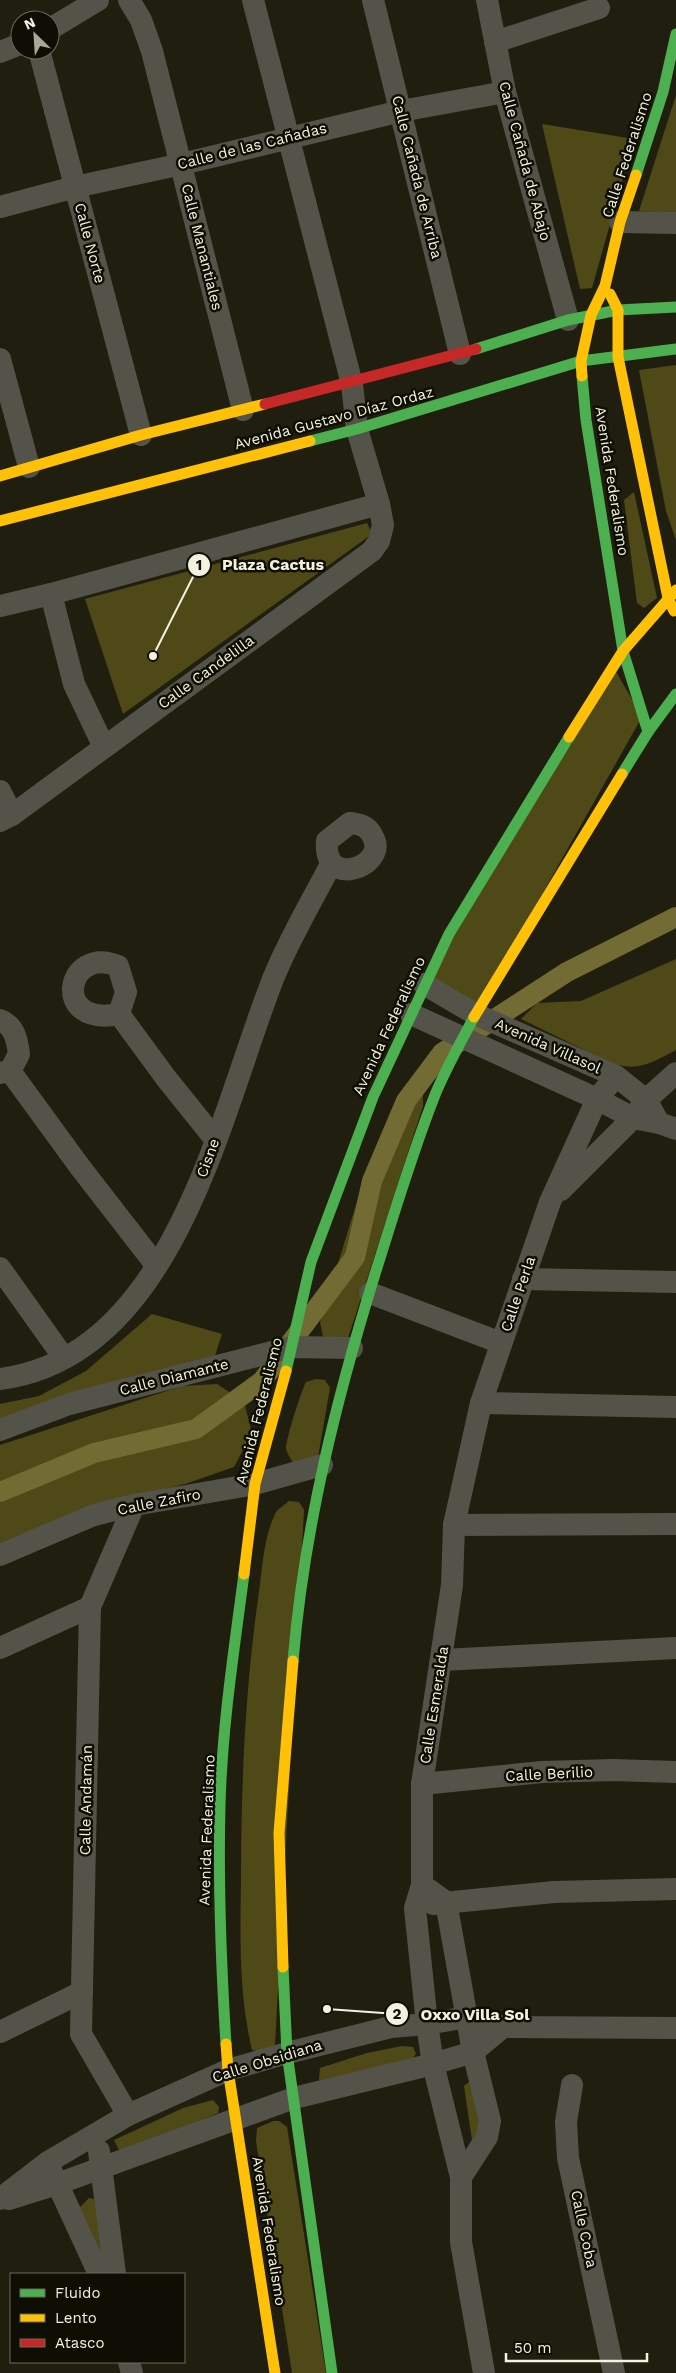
<svg xmlns="http://www.w3.org/2000/svg" width="676" height="2373" font-family="'Work Sans',sans-serif">
<rect width="100%" height="100%" fill="#201f0f"/>
<g fill="#4e4917">
<polygon points="676,95 676,213 639,211"/>
<polygon points="542,124 634,139 592,288 580,289"/>
<polygon points="676,365 676,540 666,511 639,370"/>
<polygon points="634,492 657,598 644,608 637,603 624,500"/>
<polygon points="367,523 372,534 123,714 85,599"/>
<polygon points="614,668 642,717 475,1013 424,984"/>
<path d="M676 959V1050C651 1063 639 1072 611 1063L521 1019 537 1003 581 1001Z"/>
<polygon points="408,1086 423,1087 423,1106 348,1338 323,1337 320,1322 359,1195 399,1094"/>
<polygon points="152,1314 222,1334 214,1359 0,1424 0,1404 39,1396 86,1371"/>
<path d="M316 1379 325 1380 330 1388 318 1457 296 1465C292 1462 287 1454 286 1448 286 1438 301 1392 306 1382Z"/>
<polygon points="217,1384 244,1402 252,1433 234,1467 188,1483 68,1516 0,1543 0,1445 182,1386"/>
<path d="M289 1501 299 1502 304 1510 275 2045 262 2052 252 2050C239 1995 240 1938 241 1881 241 1787 245 1692 258 1599 262 1572 263 1539 275 1514 277 1509 285 1505 289 1501Z"/>
<polygon points="402,2046 413,2047 416,2054 412,2059 325,2082 319,2080 320,2068 367,2053"/>
<polygon points="470,2081 482,2126 472,2140 464,2086"/>
<polygon points="213,2100 219,2107 218,2113 149,2143 119,2150 114,2140 183,2108"/>
<polygon points="273,2121 279,2121 287,2127 326,2373 292,2373 256,2141 257,2128"/>
<polygon points="89,2198 94,2199 110,2273 80,2207"/>
</g>
<g fill="none" stroke-linecap="round" stroke-linejoin="round">
<polyline stroke="#726b33" stroke-width="20" points="0,1492 94,1453 196,1429 262,1381 355,1257 372,1181 406,1101 442,1053 567,972 676,917"/>
<g stroke="#535349" stroke-width="22">
<polyline points="129,0 141,20 152,51 243,410"/>
<polyline points="373,0 460,354"/>
<polyline points="487,0 505,92 568,320"/>
<polyline points="50,29 98,0"/>
<polyline points="495,42 599,8"/>
<polyline points="39,50 141,435"/>
<polyline points="0,52 20,44"/>
<polyline points="0,207 75,187 182,164 401,111 505,92"/>
<polyline points="620,222 676,223"/>
<polyline points="0,359 29,467"/>
<polyline points="51,594 74,684 104,747"/>
<polyline points="0,606 51,594 379,504"/>
<polyline points="0,791 12,815"/>
<polyline points="0,821 12,815 372,551 379,541 383,525 379,504 357,429 352,384 253,0"/>
<path d="M350 823C362 824 369 827 374 839 386 866 323 890 327 841Z"/>
<polyline points="424,984 475,1014 616,1076 646,1100 659,1123"/>
<path d="M119 1014 126 992 118 966C66 944 50 1028 119 1014L166 1078 215 1139"/>
<polyline points="411,1014 597,1099 633,1118 659,1123 676,1129"/>
<path d="M0 1020C15 1026 17 1040 19 1054L10 1071 0 1073"/>
<polyline points="10,1071 80,1167 156,1265"/>
<polyline points="561,1190 633,1118 646,1100 676,1073"/>
<polyline points="0,1268 64,1358"/>
<polyline points="523,1279 676,1282"/>
<polyline points="370,1293 501,1343"/>
<path d="M0 1379C174 1357 220 1113 273 979 289 939 312 901 331 864"/>
<polyline points="481,1403 676,1407"/>
<polyline points="0,1430 69,1404 292,1347 352,1348"/>
<polyline points="454,1525 676,1524"/>
<polyline points="0,1555 94,1515 134,1505 255,1484 322,1465"/>
<polyline points="0,1648 90,1607"/>
<polyline points="442,1660 676,1648"/>
<polyline points="422,1784 542,1772 613,1770 676,1772"/>
<polyline points="422,1885 446,1902 473,2052 490,2121 487,2137 461,2177"/>
<polyline points="433,1904 554,1892 676,1889"/>
<polyline points="0,2032 82,1992"/>
<polyline points="572,2085 566,2122 568,2158 614,2373"/>
<polyline points="128,2115 81,2034 90,1607 134,1505"/>
<polyline points="99,2151 115,2274"/>
<polyline points="51,2170 99,2274"/>
<polyline points="0,2199 48,2162 128,2115 228,2070 287,2053 391,2027 427,2024 467,2017 503,2027 676,2028"/>
<polyline points="9,2199 57,2184 294,2098 433,2064 473,2052 503,2027"/>
<polyline points="129,2362 132,2373"/>
<polyline points="484,2373 461,2242 461,2177 433,2064 427,2024 415,1908 422,1885 422,1784 452,1585 454,1525 481,1403 550,1202 597,1099 616,1076"/>
</g>
<g stroke="#4caf50" stroke-width="11">
<polyline points="636,175 663,92 676,34"/>
<polyline points="476,349 568,320 618,310 676,307"/>
<polyline points="582,376 586,420 623,651 648,732"/>
<polyline points="310,441 357,429 581,361 676,349"/>
<polyline points="622,774 648,732 676,694"/>
<polyline points="286,1371 311,1262 373,1097 449,934 569,737"/>
<path d="M293 1661C304 1529 336 1400 375 1274 394 1214 412 1153 435 1095 446 1068 461 1042 474 1017"/>
<polyline points="283,1967 287,2053 332,2373"/>
<path d="M226 2044C221 1964 218 1885 220 1805 222 1728 234 1650 244 1574"/>
</g>
<g stroke="#ffc107" stroke-width="11">
<polyline points="610,294 618,310 618,357 668,598 674,611"/>
<polyline points="582,376 581,361 591,315 605,286 620,222 636,175"/>
<polyline points="0,476 141,435 265,404"/>
<polyline points="0,521 310,441"/>
<polyline points="569,737 623,651 676,590"/>
<polyline points="474,1017 622,774"/>
<polyline points="244,1574 255,1484 286,1371"/>
<polyline points="283,1967 279,1833 293,1661"/>
<polyline points="226,2044 228,2070 275,2373"/>
</g>
<polyline stroke="#c62828" stroke-width="11" points="265,404 476,349"/>
</g>
<g text-anchor="middle" stroke-width="5" stroke-linejoin="round" paint-order="stroke">
<g font-size="15" fill="#f3f2e0" stroke="#0f0e04">
<text transform="translate(252 146) rotate(-14)" y="5">Calle de las Cañadas</text>
<text transform="translate(627 155) rotate(-72)" y="5">Calle Federalismo</text>
<text transform="translate(525 161) rotate(75)" y="5">Calle Cañada de Abajo</text>
<text transform="translate(417 177) rotate(76)" y="5">Calle Cañada de Arriba</text>
<text transform="translate(90 243) rotate(75)" y="5">Calle Norte</text>
<text transform="translate(202 247) rotate(76)" y="5">Calle Manantiales</text>
<text transform="translate(334 418) rotate(-15)" y="5">Avenida Gustavo Díaz Ordaz</text>
<text transform="translate(612 481) rotate(81)" y="5">Avenida Federalismo</text>
<text transform="translate(206 672) rotate(-36)" y="5">Calle Candelilla</text>
<text transform="translate(389 1026) rotate(-65)" y="5">Avenida Federalismo</text>
<text transform="translate(548 1046) rotate(24)" y="5">Avenida Villasol</text>
<text transform="translate(208 1158) rotate(-70)" y="5">Cisne</text>
<text transform="translate(518 1294) rotate(-71)" y="5">Calle Perla</text>
<text transform="translate(174 1377) rotate(-14)" y="5">Calle Diamante</text>
<text transform="translate(259 1411) rotate(-76)" y="5">Avenida Federalismo</text>
<text transform="translate(159 1502) rotate(-11)" y="5">Calle Zafiro</text>
<text transform="translate(434 1705) rotate(-81)" y="5">Calle Esmeralda</text>
<text transform="translate(549 1774) rotate(-3)" y="5">Calle Berilio</text>
<text transform="translate(86 1800) rotate(-89)" y="5">Calle Andamán</text>
<text transform="translate(207 1830) rotate(-88)" y="5">Avenida Federalismo</text>
<text transform="translate(267 2061) rotate(-17)" y="5">Calle Obsidiana</text>
<text transform="translate(584 2229) rotate(78)" y="5">Calle Coba</text>
<text transform="translate(269 2231) rotate(81)" y="5">Avenida Federalismo</text>
</g>
</g>
<path fill="none" stroke="#f3f2e0" stroke-width="2" d="M153 656L199 565M327 2009L397 2014"/>
<g fill="#f3f2e0" stroke="#0f0e04" stroke-width="2">
<circle cx="153" cy="656" r="5"/>
<circle cx="327" cy="2009" r="5"/>
<circle cx="199" cy="565" r="12"/>
<circle cx="397" cy="2014" r="12"/>
</g>
<g font-size="15" text-anchor="middle" font-weight="bold" fill="#111">
<text x="199" y="570">1</text>
<text x="397" y="2019">2</text>
</g>
<g font-size="16" text-anchor="middle" font-weight="bold" fill="#f3f2e0" stroke="#0f0e04" stroke-width="5" stroke-linejoin="round" paint-order="stroke">
<text x="273" y="570">Plaza Cactus</text>
<text x="475" y="2020">Oxxo Villa Sol</text>
</g>
<rect x="10" y="2273" width="175" height="90" fill="#0f0e04" stroke="#6a695c"/>
<rect x="20" y="2289" width="25" height="8" fill="#4caf50" stroke="#6a695c"/>
<text x="55" y="2298" font-size="15" fill="#f3f2e0">Fluido</text>
<rect x="20" y="2314" width="25" height="8" fill="#ffc107" stroke="#6a695c"/>
<text x="55" y="2323" font-size="15" fill="#f3f2e0">Lento</text>
<rect x="20" y="2339" width="25" height="8" fill="#c62828" stroke="#6a695c"/>
<text x="55" y="2348" font-size="15" fill="#f3f2e0">Atasco</text>
<g transform="translate(35 35) rotate(335)"><circle r="24" fill="#0f0e04" stroke="#6a695c"/>
<path d="M0-4L9 19L0 12L-9 19Z" fill="#a9a897"/>
<text y="-8" font-size="14" font-weight="bold" text-anchor="middle" fill="#f3f2e0">N</text>
</g>
<path d="M506 2353v8h141v-8" fill="none" stroke="#f3f2e0" stroke-width="2.5"/>
<text x="514" y="2353" font-size="15" fill="#f3f2e0" stroke="#0f0e04" stroke-width="4" paint-order="stroke">50 m</text>
</svg>
